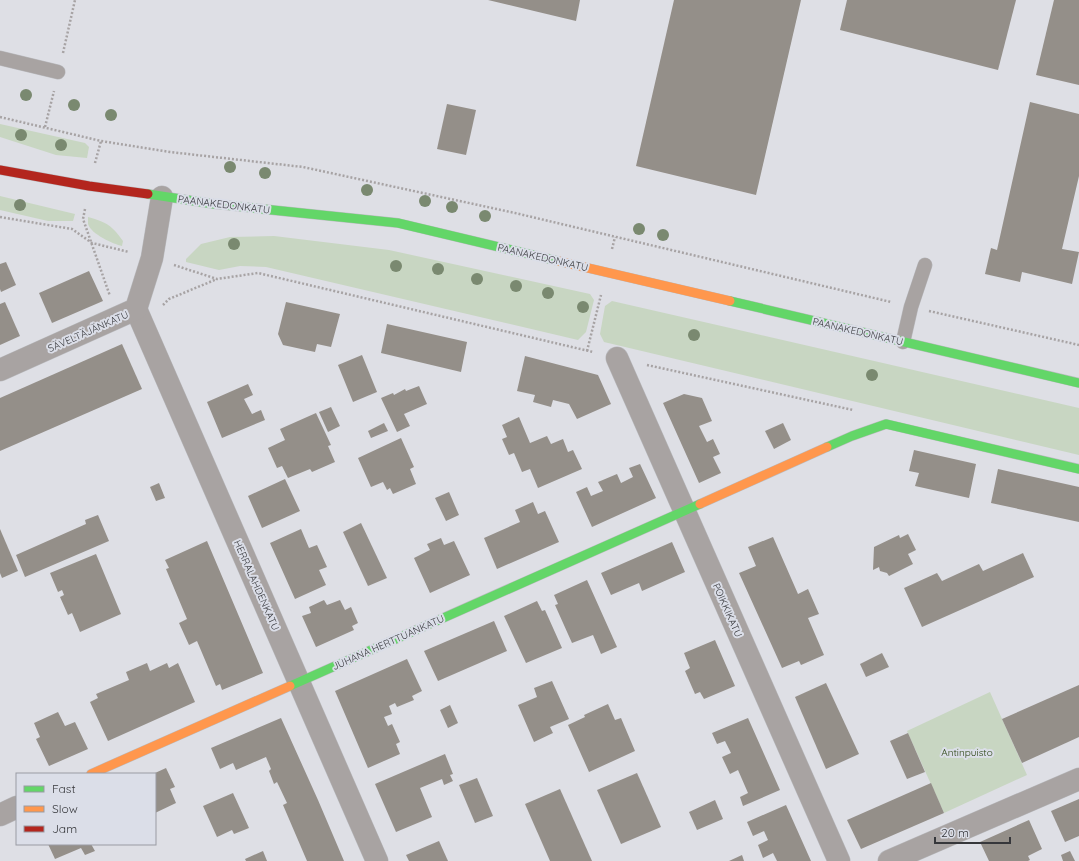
<svg xmlns="http://www.w3.org/2000/svg" width="1079" height="861" font-family="Quicksand,sans-serif">
<rect width="100%" height="100%" fill="#dedfe5"/>
<g fill="#c8d6c2">
<polygon points="0,124 85,143 89,147 87,158 56,155 0,137"/>
<polygon points="0,196 75,214 73,221 48,221 0,210"/>
<path d="M88 217C108 223 111 225 123 241L122 246C113 244 91 234 88 224 88 222 88 220 88 217Z"/>
<polygon points="274,236 389,250 590,294 594,300 586,332 578,340 266,267 240,266 219,270 186,262 186,259 201,244 230,237"/>
<polygon points="612,301 1079,408 1079,455 604,342 600,334 605,306"/>
<polygon points="990,692 1027,775 944,813 907,731"/>
</g>
<g fill="#948f89">
<polygon points="488,0 580,0 576,21"/>
<polygon points="674,0 801,0 756,195 636,166"/>
<polygon points="847,0 1016,0 998,70 840,30"/>
<polygon points="1054,0 1079,0 1079,85 1036,75"/>
<polygon points="1030,102 1079,114 1079,176 1062,249 1079,252 1072,284 1022,272 1020,282 985,274 991,248 997,250"/>
<polygon points="447,104 476,110 466,155 437,149"/>
<polygon points="6,262 16,285 1,292 0,289 0,264"/>
<polygon points="89,271 103,301 52,323 39,293"/>
<polygon points="5,302 20,336 0,345 0,304"/>
<polygon points="286,302 340,314 331,347 317,344 315,352 283,345 278,334"/>
<polygon points="387,324 467,342 461,372 381,353"/>
<polygon points="122,344 142,389 0,451 0,398"/>
<polygon points="362,355 377,392 353,402 338,365"/>
<polygon points="525,356 598,375 611,404 577,419 569,404 553,400 551,407 533,402 535,395 517,391"/>
<polygon points="248,384 253,395 244,399 252,414 261,410 265,420 222,438 207,402"/>
<polygon points="419,386 427,404 404,414 410,426 397,432 381,398 393,393 394,395 405,389 406,391"/>
<polygon points="684,394 702,398 712,421 699,426 707,442 713,439 720,454 713,457 721,473 699,483 663,403"/>
<polygon points="331,407 340,426 328,432 319,412"/>
<polygon points="316,413 331,445 328,446 335,462 312,472 310,469 288,478 282,466 277,468 268,448 285,440 280,429"/>
<polygon points="519,417 530,443 547,436 551,444 563,439 568,452 573,450 582,469 538,488 530,469 522,472 514,453 509,455 502,439 507,437 502,425"/>
<polygon points="384,423 388,431 371,438 368,431"/>
<polygon points="783,423 791,440 774,449 765,431"/>
<polygon points="401,438 414,467 410,469 416,484 393,494 390,488 387,490 383,482 371,487 358,458"/>
<polygon points="914,450 976,464 969,498 915,486 919,473 909,471"/>
<polygon points="640,464 656,498 592,527 576,492 587,487 591,496 603,491 598,482 617,474 621,483 633,477 629,468"/>
<polygon points="998,469 1079,487 1079,522 991,503"/>
<polygon points="285,479 300,511 262,528 248,496"/>
<polygon points="159,483 165,498 156,501 150,487"/>
<polygon points="449,492 459,515 446,521 435,498"/>
<polygon points="533,502 538,514 545,511 559,542 497,569 484,538 520,522 515,510"/>
<polygon points="98,515 109,541 25,577 16,555 86,524 85,520"/>
<polygon points="361,523 387,578 368,586 343,532"/>
<polygon points="0,529 18,571 2,578 0,573"/>
<polygon points="301,529 309,548 317,545 327,567 319,570 326,585 295,599 270,543"/>
<polygon points="908,534 916,550 908,554 913,564 889,576 887,573 880,571 879,567 873,570 874,547 899,535 900,538"/>
<polygon points="773,537 798,594 808,589 819,614 808,618 824,655 801,665 799,661 782,668 739,573 756,566 748,547"/>
<polygon points="441,538 444,545 454,541 470,575 430,593 414,558 430,550 427,544"/>
<polygon points="207,541 263,673 222,690 220,684 216,686 197,641 189,645 179,623 187,619 166,569 169,568 165,560"/>
<polygon points="672,542 685,572 642,591 639,583 611,595 601,573"/>
<polygon points="1023,553 1034,577 922,627 904,588 937,573 942,581 979,564 983,571"/>
<polygon points="96,554 121,614 80,632 72,613 68,615 60,597 64,595 62,590 58,592 50,573"/>
<polygon points="587,580 617,647 601,654 593,635 572,643 555,605 558,604 554,595"/>
<polygon points="324,600 327,605 340,600 345,610 351,607 358,623 352,626 354,630 316,647 302,616 311,613 309,607"/>
<polygon points="537,601 542,611 545,610 562,648 526,663 504,616"/>
<polygon points="494,621 507,651 438,681 424,651"/>
<polygon points="715,640 735,686 704,699 700,692 695,694 685,671 690,668 684,653"/>
<polygon points="882,653 889,667 866,677 860,664"/>
<polygon points="407,659 422,691 412,696 414,700 397,707 395,703 389,706 392,714 384,717 388,726 392,724 400,742 396,744 400,754 368,768 335,691"/>
<polygon points="147,663 150,671 167,663 169,668 178,663 195,702 108,741 90,702 98,698 96,694 129,680 126,672"/>
<polygon points="552,681 569,719 550,727 553,733 534,742 518,705 537,697 534,688"/>
<polygon points="826,683 859,754 826,769 795,697"/>
<polygon points="1079,685 1079,737 1022,763 1002,719"/>
<polygon points="608,704 615,720 621,718 635,751 589,772 568,725 585,717 584,715"/>
<polygon points="450,705 458,723 448,728 440,710"/>
<polygon points="58,712 65,726 75,722 88,749 49,766 36,739 40,737 34,723"/>
<polygon points="281,718 318,800 344,861 307,861 283,805 287,803 277,782 274,784 269,771 271,769 266,757 236,770 233,763 220,769 211,748"/>
<polygon points="748,718 780,790 743,806 740,797 748,793 738,770 730,774 722,757 731,753 725,741 717,744 712,733"/>
<polygon points="908,733 925,772 907,779 890,741"/>
<polygon points="445,754 453,774 450,775 453,781 444,785 442,779 420,788 432,817 396,832 375,784"/>
<polygon points="166,768 175,787 170,789 176,803 155,813 155,773"/>
<polygon points="637,773 661,827 621,844 597,790"/>
<polygon points="477,778 493,816 475,823 459,785"/>
<polygon points="931,783 944,813 861,849 847,820"/>
<polygon points="560,789 592,861 550,861 525,804"/>
<polygon points="233,793 249,828 234,834 232,830 217,837 203,806"/>
<polygon points="1079,799 1079,836 1065,842 1051,811"/>
<polygon points="715,800 723,819 697,830 689,812"/>
<polygon points="786,805 811,861 777,861 773,853 763,858 758,845 768,840 764,831 753,836 747,822"/>
<polygon points="1029,820 1042,849 1028,856 1030,860 1028,861 989,861 980,842"/>
<polygon points="439,841 448,861 409,861 406,855"/>
<polygon points="48,844 91,844 95,851 85,855 81,848 55,859"/>
<polygon points="263,851 267,861 246,861 245,859"/>
<polygon points="1070,851 1075,861 1063,861 1061,855"/>
<polygon points="742,855 744,861 729,861"/>
</g>
<g fill="none" stroke-linecap="round" stroke-linejoin="round">
<g stroke="#babbbf" stroke-width="15">
<g id="lane">
<polyline points="0,58 58,72"/>
<polyline points="903,342 911,307 925,265"/>
</g>
</g>
<g stroke="#babbbf" stroke-width="23">
<g id="street">
<polyline points="136,309 377,861"/>
<polyline points="617,358 839,861"/>
<polyline points="0,370 136,309 152,258 162,197"/>
<polyline points="0,815 17,807"/>
<polyline points="889,861 1079,779"/>
</g>
</g>
<g stroke="#babbbf" stroke-width="10">
<g id="fast">
<polyline points="148,194 214,204 398,223 558,261"/>
<polyline points="730,301 1079,383"/>
<polyline points="827,447 852,436 886,424 1079,469"/>
<polyline points="290,686 700,504"/>
</g>
</g>
<g stroke="#babbbf" stroke-width="10">
<g id="slow">
<polyline points="558,261 730,301"/>
<polyline points="700,504 827,447"/>
<polyline points="91,774 290,686"/>
</g>
</g>
<g stroke="#babbbf" stroke-width="10">
<polyline id="jam" points="0,170 89,186 148,194"/>
</g>
<g stroke="#a7a3a4" stroke-width="2.5" stroke-dasharray="2 2" stroke-linecap="butt">
<polyline points="63,53 75,0"/>
<polyline points="0,117 101,141 170,152 303,167 515,213 891,302"/>
<polyline points="45,127 54,91"/>
<polyline points="95,163 101,141"/>
<polyline points="85,209 83,219 110,296"/>
<polyline points="0,217 72,229 92,243 129,252"/>
<polyline points="612,249 615,237"/>
<polyline points="174,265 217,279 258,273 593,352"/>
<polyline points="163,305 169,299 217,279"/>
<polyline points="929,311 1079,345"/>
<polyline points="587,351 601,295"/>
<polyline points="647,365 853,410"/>
</g>
<use href="#lane" stroke="#a8a3a2" stroke-width="14"/>
<use href="#street" stroke="#a8a3a2" stroke-width="22"/>
<use href="#fast" stroke="#63d668" stroke-width="9"/>
<use href="#slow" stroke="#ff974d" stroke-width="9"/>
<use href="#jam" stroke="#b3261e" stroke-width="9"/>
</g>
<g fill="#7a8970">
<circle cx="26" cy="95" r="6"/>
<circle cx="74" cy="105" r="6"/>
<circle cx="111" cy="115" r="6"/>
<circle cx="21" cy="135" r="6"/>
<circle cx="61" cy="145" r="6"/>
<circle cx="230" cy="167" r="6"/>
<circle cx="265" cy="173" r="6"/>
<circle cx="367" cy="190" r="6"/>
<circle cx="425" cy="201" r="6"/>
<circle cx="20" cy="205" r="6"/>
<circle cx="452" cy="207" r="6"/>
<circle cx="485" cy="216" r="6"/>
<circle cx="639" cy="229" r="6"/>
<circle cx="663" cy="235" r="6"/>
<circle cx="234" cy="244" r="6"/>
<circle cx="396" cy="266" r="6"/>
<circle cx="438" cy="269" r="6"/>
<circle cx="477" cy="279" r="6"/>
<circle cx="516" cy="286" r="6"/>
<circle cx="548" cy="293" r="6"/>
<circle cx="583" cy="307" r="6"/>
<circle cx="694" cy="335" r="6"/>
<circle cx="872" cy="375" r="6"/>
</g>
<g text-anchor="middle" stroke-width="4" stroke-linejoin="round" paint-order="stroke">
<g font-size="10" fill="#36373b" stroke="#dbdee8">
<text transform="translate(224 204) rotate(7)" y="4">PAANAKEDONKATU</text>
<text transform="translate(543 257) rotate(13)" y="4">PAANAKEDONKATU</text>
<text transform="translate(88 331) rotate(-24)" y="4">SÄVELTÄJÄNKATU</text>
<text transform="translate(858 331) rotate(13)" y="4">PAANAKEDONKATU</text>
<text transform="translate(257 585) rotate(66)" y="4">HERRALAHDENKATU</text>
<text transform="translate(728 610) rotate(66)" y="4">POIKKIKATU</text>
<text transform="translate(388 642) rotate(-24)" y="4">JUHANA HERTTUANKATU</text>
</g>
<g font-size="10" fill="#294310" stroke="#dbdee8">
<text x="967" y="756">Antinpuisto</text>
</g>
</g>
<rect x="16" y="773" width="140" height="72" fill="#dbdee8" stroke="#999ba3"/>
<rect x="24" y="786" width="20" height="6" fill="#63d668" stroke="#999ba3"/>
<text x="52" y="793" font-size="12" fill="#36373b">Fast</text>
<rect x="24" y="806" width="20" height="6" fill="#ff974d" stroke="#999ba3"/>
<text x="52" y="813" font-size="12" fill="#36373b">Slow</text>
<rect x="24" y="826" width="20" height="6" fill="#b3261e" stroke="#999ba3"/>
<text x="52" y="833" font-size="12" fill="#36373b">Jam</text>
<path d="M935 837v6h75v-6" fill="none" stroke="#36373b" stroke-width="2"/>
<text x="941" y="837" font-size="12" fill="#36373b" stroke="#dbdee8" stroke-width="3" paint-order="stroke">20 m</text>
</svg>
